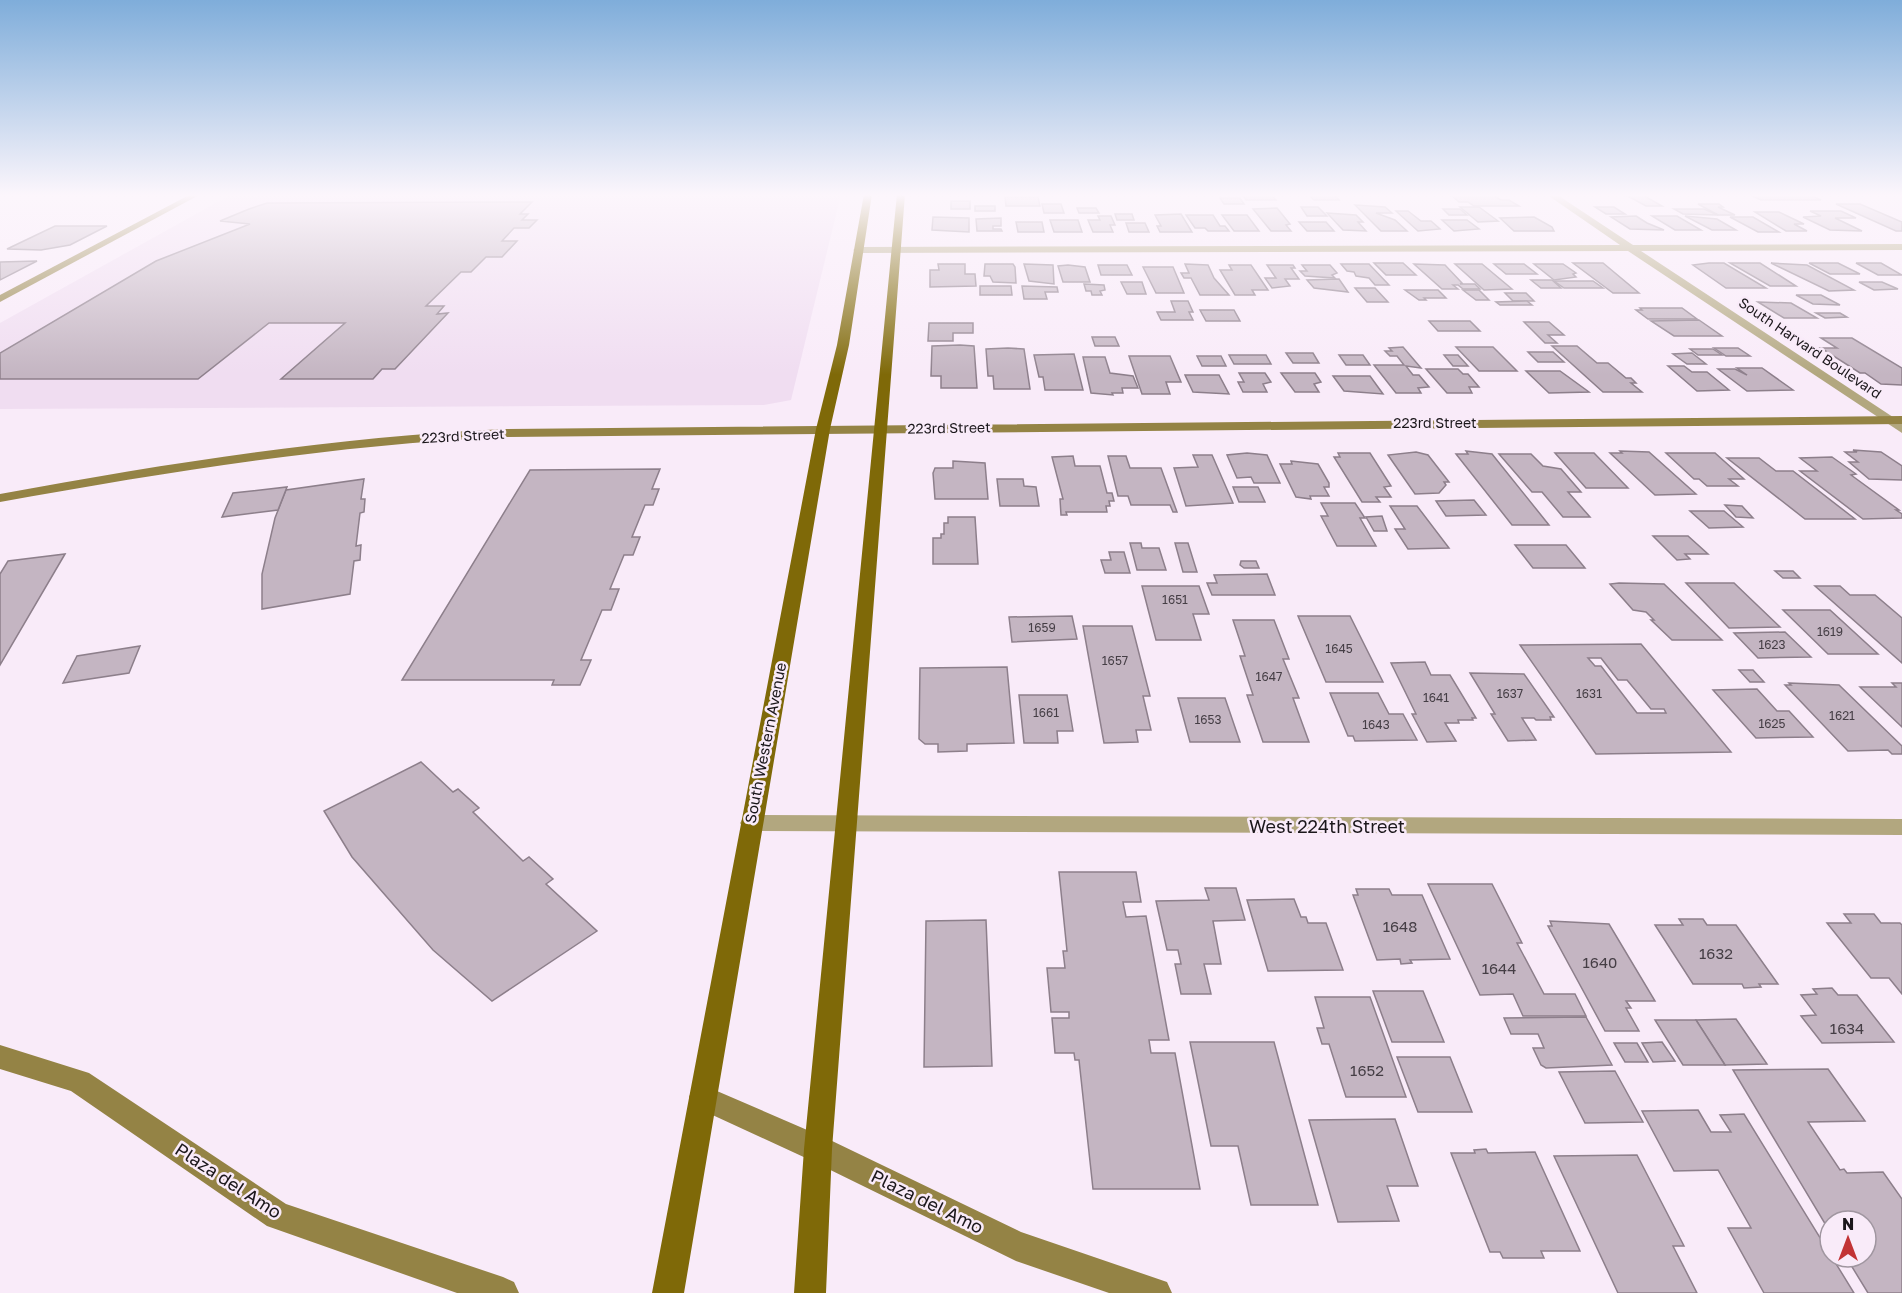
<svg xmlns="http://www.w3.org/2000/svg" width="1902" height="1293" font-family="'Golos Text',sans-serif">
<rect width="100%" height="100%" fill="#f9ebf9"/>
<polygon fill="#f0ddf1" points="232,194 841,194 791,400 764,405 0,409 0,323"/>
<g fill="#c4b5c2" stroke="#8d7f8b" stroke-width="1.5" fill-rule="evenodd">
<polygon points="1242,194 1271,194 1276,200 1246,200"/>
<polygon points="1308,194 1333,194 1339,200 1314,200"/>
<polygon points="1458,194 1491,194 1501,200 1509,200 1519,206 1474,206 1468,202 1459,202 1451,195"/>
<polygon points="1624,194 1641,194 1662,206 1646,206"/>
<polygon points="1748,194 1808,194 1821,200 1761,200"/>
<polygon points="1005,197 1038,197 1040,206 1006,206"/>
<polygon points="1220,198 1240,198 1244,204 1224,204"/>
<rect x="951" y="201" width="19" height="8"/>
<polygon points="532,202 520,214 528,214 522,220 537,220 529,228 514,228 502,241 517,241 502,257 486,257 471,272 461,272 426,306 444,306 437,314 448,313 395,369 382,369 373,379 281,379 345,323 269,323 198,379 0,379 0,353 156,261 250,224 220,221 249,209 267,203"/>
<polygon points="1042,204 1061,204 1064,213 1044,213"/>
<polygon points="1698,204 1719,204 1723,207 1718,207 1735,215 1718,215"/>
<polygon points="1836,204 1860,204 1902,222 1902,231 1896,231"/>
<polygon points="1355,205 1385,207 1392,213 1376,213 1395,220 1407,231 1381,231"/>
<rect x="975" y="206" width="20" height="5"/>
<polygon points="1301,207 1318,207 1327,216 1307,216"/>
<polygon points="1460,207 1479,207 1498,221 1478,222"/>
<polygon points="1595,207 1614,207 1625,214 1606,214"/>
<polygon points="1077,208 1096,208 1099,213 1079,213"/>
<polygon points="1277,208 1290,224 1286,225 1291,231 1271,231 1253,209"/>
<polygon points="1443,209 1460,209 1467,215 1449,215"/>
<polygon points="1674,209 1704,209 1718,215 1683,214"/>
<polygon points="1396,211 1408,211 1421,221 1431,221 1440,229 1418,231"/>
<polygon points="1810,211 1841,211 1856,218 1835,218 1862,231 1830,230 1803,217 1821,216"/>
<polygon points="1755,212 1779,212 1804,224 1794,224 1807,231 1786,231"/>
<polygon points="1327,213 1356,215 1363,222 1358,222 1366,231 1343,230"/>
<polygon points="1115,214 1132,214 1134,220 1117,220"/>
<polygon points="1181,214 1192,232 1160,232 1157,226 1161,226 1155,215"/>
<polygon points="1186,215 1213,215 1220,226 1225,226 1229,231 1208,231 1205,228 1195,228"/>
<polygon points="1222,215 1247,215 1259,231 1234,231"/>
<polygon points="1098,216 1111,216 1115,225 1110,225 1113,232 1093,232 1088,220 1100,220"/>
<polygon points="1636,216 1647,223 1664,230 1630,229 1611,217"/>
<polygon points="1652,216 1677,216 1701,230 1675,230"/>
<polygon points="1685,216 1717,219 1736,230 1712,230"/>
<polygon points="933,217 969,218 969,232 932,230"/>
<polygon points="1534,217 1552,227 1554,231 1514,231 1500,218"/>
<polygon points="1730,217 1753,217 1779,232 1758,232"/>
<polygon points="1001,218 1001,226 993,226 993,229 1001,229 1002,231 977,231 976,219"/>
<polygon points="1050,220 1078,220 1082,232 1054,232"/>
<polygon points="1442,220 1467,220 1479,229 1454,231"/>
<polygon points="1016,222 1042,222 1044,232 1018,232"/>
<polygon points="1299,222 1326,222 1334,231 1307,231"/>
<polygon points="1126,223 1145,223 1149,232 1129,232"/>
<polygon points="55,226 107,226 70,245 41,250 7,249"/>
<polygon points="37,261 0,280 0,262"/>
<polygon points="1374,263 1403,263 1416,275 1386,275"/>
<polygon points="1573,263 1603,263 1639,293 1613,293"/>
<polygon points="1709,263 1724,263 1766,288 1726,288 1693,265"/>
<polygon points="1730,263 1760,263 1796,286 1770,286"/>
<polygon points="1771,263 1807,265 1854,290 1829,291"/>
<polygon points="1809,263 1838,263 1860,274 1830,274"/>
<polygon points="1856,263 1881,263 1902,275 1878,275"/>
<polygon points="938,264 965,264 965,274 975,274 976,286 930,287 930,270 939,270"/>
<polygon points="985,264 1013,264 1015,267 1016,283 993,282 990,276 984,276"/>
<polygon points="1024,264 1053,265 1054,284 1029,281"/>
<polygon points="1185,264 1208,265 1214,278 1229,295 1200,295 1191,278 1184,278 1181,273 1189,273"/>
<polygon points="1341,264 1369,264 1389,285 1375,285 1369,278 1356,276 1354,272 1347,271"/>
<polygon points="1414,264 1445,265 1462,283 1460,284 1475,284 1480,289 1463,289 1458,285 1453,285 1458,289 1442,289"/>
<polygon points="1455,264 1482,264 1512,289 1484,290"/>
<polygon points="1494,264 1524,264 1537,274 1506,274"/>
<polygon points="1534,264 1563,264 1576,273 1573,274 1576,277 1554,280"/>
<polygon points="1068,265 1085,267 1090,282 1063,282 1058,266"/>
<polygon points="1098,265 1127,265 1132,275 1101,275"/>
<polygon points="1229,265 1251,265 1268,290 1252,290 1255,295 1235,295 1220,270 1232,270"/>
<polygon points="1267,265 1293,265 1295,268 1291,268 1299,279 1285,279 1290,286 1272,288 1265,278 1276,278"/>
<polygon points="1302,265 1330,265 1337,273 1332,275 1335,278 1305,276 1300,271 1307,271"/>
<polygon points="1143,267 1173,267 1184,293 1156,293"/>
<polygon points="1339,279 1348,292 1314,288 1307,280"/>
<polygon points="1531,280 1552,280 1561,288 1541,288"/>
<polygon points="1554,281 1593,281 1603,288 1564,288"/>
<polygon points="1121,282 1142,282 1146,294 1127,294"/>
<polygon points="1859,282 1882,282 1898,289 1874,290"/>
<polygon points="1084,284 1104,285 1105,290 1100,291 1102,295 1092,295 1091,291 1086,291"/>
<polygon points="980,286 1011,286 1012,295 980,295"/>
<polygon points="1022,286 1057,287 1058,292 1045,292 1047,299 1024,299"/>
<polygon points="1355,288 1375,288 1388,302 1367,302"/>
<polygon points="1405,290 1438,290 1446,298 1424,298 1426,300 1419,300"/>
<polygon points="1463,290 1479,290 1489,300 1476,300"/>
<polygon points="1505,293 1526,293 1534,301 1513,301"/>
<polygon points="1796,295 1821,295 1840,305 1813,304"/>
<polygon points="1171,301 1188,301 1193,312 1189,312 1193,320 1161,320 1157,312 1175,312"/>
<polygon points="1527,301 1532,305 1500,305 1496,302"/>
<polygon points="1758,302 1791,303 1817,318 1784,318"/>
<polygon points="1640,308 1682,308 1697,319 1648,319 1636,310 1642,310"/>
<polygon points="1200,310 1234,310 1240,321 1206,321"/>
<polygon points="1816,313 1840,313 1847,317 1825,318"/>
<polygon points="1699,320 1722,336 1674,336 1651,321"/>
<polygon points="1429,321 1470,321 1480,331 1438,331"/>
<polygon points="1524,322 1549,322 1564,335 1548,335 1557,343 1545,343"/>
<polygon points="929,323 973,323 973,333 953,333 953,341 928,341"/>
<polygon points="1092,337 1115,337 1119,346 1095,346"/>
<polygon points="1821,338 1852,338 1902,368 1902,385 1881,384 1865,373 1860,373 1821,348 1837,348"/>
<polygon points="960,345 974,346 977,388 941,388 941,376 931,376 932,346"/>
<polygon points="1552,346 1577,346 1597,363 1608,363 1626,378 1631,378 1636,383 1631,383 1642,392 1603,392"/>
<polygon points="1403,347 1421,368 1406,366 1413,375 1419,375 1429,387 1418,388 1421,393 1396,393 1374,365 1404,365 1397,356 1390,356 1385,351 1392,351 1389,348"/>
<polygon points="1456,347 1493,347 1517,371 1479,371"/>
<polygon points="1008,348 1024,349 1030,389 994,389 993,376 988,376 986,349"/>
<polygon points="1714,348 1738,348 1750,356 1726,356"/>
<polygon points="1690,349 1713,349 1722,355 1698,355"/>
<polygon points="1528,352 1553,352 1564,362 1538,362"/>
<polygon points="1286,353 1313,353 1319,363 1293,363"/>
<polygon points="1692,353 1706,364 1687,364 1673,354"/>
<polygon points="1074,354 1083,390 1045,390 1043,377 1039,377 1034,355"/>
<polygon points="1229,355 1266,355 1271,364 1234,364"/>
<polygon points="1339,355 1363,355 1370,365 1346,365"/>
<polygon points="1444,355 1458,355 1468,366 1453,366"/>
<polygon points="1129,356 1170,356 1181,382 1166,382 1170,394 1142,394"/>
<polygon points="1197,356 1221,356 1226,366 1202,366"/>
<polygon points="1083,357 1105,357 1110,373 1133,376 1138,388 1122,388 1123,393 1112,393 1113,395 1091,393"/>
<polygon points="1668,366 1684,366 1692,372 1707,372 1729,390 1697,391"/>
<polygon points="1737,368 1762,368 1793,390 1747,391 1718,369 1735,369 1747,375"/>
<polygon points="1426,369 1458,369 1463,374 1468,374 1479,387 1469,387 1472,393 1447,393"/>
<polygon points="1526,371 1560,371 1589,392 1549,393"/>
<polygon points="1239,373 1265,373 1271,382 1263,384 1267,392 1243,392 1238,382 1244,382"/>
<polygon points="1281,373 1315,373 1321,382 1314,384 1319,392 1295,392"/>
<polygon points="1185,375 1219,375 1229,394 1193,392"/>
<polygon points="1333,376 1370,376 1383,394 1344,391"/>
<polygon points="1853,450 1881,452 1902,466 1902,480 1869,479 1849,462 1858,462 1845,452 1857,452"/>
<polygon points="1466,451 1492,454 1549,525 1512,525 1456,454 1468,454"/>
<polygon points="1620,451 1649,452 1696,494 1655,495 1610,453 1622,453"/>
<polygon points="1416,452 1428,455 1449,482 1444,482 1446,485 1439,493 1415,494 1388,455"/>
<polygon points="1247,453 1267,455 1280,483 1254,483 1251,477 1237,478 1227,455"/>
<polygon points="1338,453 1370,453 1391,486 1384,487 1391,497 1376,497 1380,502 1362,502 1334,457 1340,457"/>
<polygon points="1555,453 1594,453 1628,488 1586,488"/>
<polygon points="1666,453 1715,453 1744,479 1729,479 1738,486 1707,486 1699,479 1694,479"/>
<polygon points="1499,454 1531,454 1543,466 1561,469 1581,492 1568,492 1590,517 1563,517 1542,492 1532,492"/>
<polygon points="1193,455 1212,455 1233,503 1186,506 1174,468 1198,467"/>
<polygon points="1073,456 1075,466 1100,466 1107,493 1112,493 1114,501 1109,501 1110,506 1106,506 1107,512 1066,512 1067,515 1061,515 1060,499 1063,499 1052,457"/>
<polygon points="1108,456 1126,456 1130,468 1161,468 1177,512 1173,512 1170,505 1131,505 1128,496 1118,496"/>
<polygon points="1832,457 1856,474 1851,475 1899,510 1896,510 1902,514 1902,518 1863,519 1800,471 1817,471 1800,458"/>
<polygon points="1727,458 1759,458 1776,471 1793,471 1855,519 1805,519"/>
<polygon points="953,461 985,463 988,499 935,499 933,473 935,468 953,468"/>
<polygon points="1291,461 1318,464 1329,483 1329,487 1324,487 1329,496 1310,496 1311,499 1296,497 1280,464 1292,464"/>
<polygon points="660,469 652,489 659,489 653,505 645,505 632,537 640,537 633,555 624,555 610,589 619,589 611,610 602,610 581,660 591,660 580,685 552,685 554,680 402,680 530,470"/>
<polygon points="364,479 361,499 365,499 364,512 360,513 356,546 361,545 360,560 354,561 350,594 262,609 262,574 275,518 286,490"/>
<polygon points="997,479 1023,479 1024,486 1036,487 1039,506 1000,506"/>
<polygon points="287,487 278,510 222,517 233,493"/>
<polygon points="1233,487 1258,487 1265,502 1239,502"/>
<polygon points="1474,500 1486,515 1446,516 1436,501"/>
<polygon points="1321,503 1355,503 1365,518 1360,518 1376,546 1337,546 1321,516 1328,516"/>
<polygon points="1725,505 1742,506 1753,518 1736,517"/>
<polygon points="1390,506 1417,506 1449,548 1408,549 1395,529 1405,529"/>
<polygon points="1690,511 1724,511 1743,527 1709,528"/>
<polygon points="1382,516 1387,531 1374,531 1366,517"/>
<polygon points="948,517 975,517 978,564 933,564 933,538 941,538 941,534 944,534 944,523 948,523"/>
<polygon points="1653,536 1688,536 1708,554 1685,554 1690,559 1677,560"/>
<polygon points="1130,543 1141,543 1142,548 1159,548 1166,570 1137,570"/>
<polygon points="1175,543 1188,543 1197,572 1183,572"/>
<polygon points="1515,545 1566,545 1585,568 1533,568"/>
<polygon points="1109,552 1124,552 1130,573 1105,573 1101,560 1111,560"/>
<polygon points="65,554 0,665 0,574 8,561"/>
<polygon points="1241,561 1256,561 1259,568 1244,568 1240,565"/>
<polygon points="1775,571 1793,571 1800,578 1783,578"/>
<polygon points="1267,574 1275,595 1212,595 1207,583 1217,583 1214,575"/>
<polygon points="1619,583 1664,584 1722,640 1672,640 1651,620 1654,620 1646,612 1633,610 1610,584"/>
<polygon points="1686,583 1734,583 1780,627 1729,628"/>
<polygon points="1142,586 1199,586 1209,614 1193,614 1201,640 1156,640"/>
<polygon points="1815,586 1840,586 1850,595 1875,595 1902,618 1902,663"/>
<polygon points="1783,610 1830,610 1878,654 1828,654"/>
<polygon points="1072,616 1077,639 1012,642 1009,617"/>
<polygon points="1298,616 1350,616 1383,682 1326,682"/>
<polygon points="1233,620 1274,620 1289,659 1283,659 1299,698 1293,698 1309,742 1263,742 1247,695 1253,695 1240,656 1245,656"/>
<polygon points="1083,626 1132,626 1150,696 1143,696 1151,730 1136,730 1138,742 1104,743"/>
<polygon points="1785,632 1811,657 1758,658 1734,633"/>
<path d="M1641 644 1731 752 1596 754 1520 645ZM1588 658H1601L1618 680H1627L1651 709H1664L1666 713H1637L1601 666H1595Z"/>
<polygon points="140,646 129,673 63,683 77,656"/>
<polygon points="1425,662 1431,675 1450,675 1476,718 1472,718 1473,720 1458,720 1459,723 1445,723 1456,741 1427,742 1412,714 1416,714 1391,663"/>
<polygon points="1007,667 1014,743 967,744 967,751 938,752 938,744 925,744 919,739 920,668"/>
<polygon points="1739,670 1753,670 1764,682 1750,682"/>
<polygon points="1470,673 1524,674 1554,717 1550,717 1551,720 1536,720 1534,718 1522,718 1536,740 1508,741 1491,714 1495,714"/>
<polygon points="1789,683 1839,685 1902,746 1902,754 1892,754 1888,750 1848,751 1785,685 1791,685"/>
<polygon points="1892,683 1902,683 1902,727 1860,687 1896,687"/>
<polygon points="1757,689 1777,711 1789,711 1813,737 1756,738 1713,690"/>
<polygon points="1330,693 1378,693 1389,714 1403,714 1417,740 1355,741 1353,736 1348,736"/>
<polygon points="1019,695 1067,695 1073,731 1057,731 1058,743 1024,743"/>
<polygon points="1178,698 1225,698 1240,742 1190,742"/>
<polygon points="421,762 453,792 458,789 479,808 473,812 523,861 529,857 553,879 546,884 597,931 492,1001 433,950 352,857 324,811"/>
<polygon points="1059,872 1136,872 1141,902 1123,902 1126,917 1146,916 1169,1040 1149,1040 1151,1053 1175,1053 1200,1189 1093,1189 1079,1060 1075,1060 1074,1053 1055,1053 1052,1018 1069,1018 1069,1012 1051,1012 1047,968 1065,968 1063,951 1067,951"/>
<polygon points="1428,884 1492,884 1522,943 1517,943 1544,994 1575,994 1586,1016 1523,1016 1513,994 1480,995"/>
<polygon points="1205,888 1236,888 1245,920 1213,921 1221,964 1204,964 1211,994 1181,994 1175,964 1181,964 1178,950 1167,950 1156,901 1209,900"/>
<polygon points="1356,889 1389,889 1392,895 1422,895 1450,959 1410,960 1412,963 1401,964 1400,959 1377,960 1353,895 1358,895"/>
<polygon points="1294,899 1301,917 1306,917 1308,923 1326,923 1343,970 1268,971 1247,900"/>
<polygon points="1844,914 1874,914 1881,923 1900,923 1902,925 1902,994 1889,978 1871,978 1827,923 1851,923"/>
<polygon points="1679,919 1703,919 1707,925 1736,925 1778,984 1759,984 1761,987 1744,988 1742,984 1693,984 1655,925 1683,925"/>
<polygon points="986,920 992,1066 924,1067 926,921"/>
<polygon points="1550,921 1609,924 1655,1001 1626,1001 1631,1008 1626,1008 1639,1031 1605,1031 1548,926 1552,926"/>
<polygon points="1832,988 1838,995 1857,995 1894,1042 1822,1043 1801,1016 1816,1015 1801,995 1817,994 1813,989"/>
<polygon points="1373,991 1423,991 1444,1042 1392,1042"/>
<polygon points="1315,997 1370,997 1406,1097 1346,1097 1329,1044 1322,1044 1317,1028 1324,1028"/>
<polygon points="1586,1017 1612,1065 1546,1068 1541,1065 1533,1048 1544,1048 1538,1034 1511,1034 1504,1018"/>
<polygon points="1736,1019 1767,1064 1725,1065 1696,1020"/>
<polygon points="1655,1020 1696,1020 1725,1065 1683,1065"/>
<polygon points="1190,1042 1274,1042 1318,1205 1251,1205 1238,1146 1211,1146"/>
<polygon points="1662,1042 1675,1061 1653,1062 1642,1043"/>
<polygon points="1614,1043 1637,1043 1648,1062 1625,1062"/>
<polygon points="1397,1057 1450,1057 1472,1112 1418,1112"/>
<polygon points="1828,1069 1865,1121 1808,1122 1840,1170 1844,1169 1847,1173 1883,1172 1902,1199 1902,1293 1868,1293 1846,1257 1866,1257 1866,1221 1830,1221 1830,1232 1733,1070"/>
<polygon points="1615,1071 1643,1122 1585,1123 1559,1072"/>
<polygon points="1698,1110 1711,1132 1731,1132 1720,1115 1744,1114 1854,1293 1764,1293 1728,1228 1751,1228 1718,1170 1674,1171 1642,1111"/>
<polygon points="1395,1119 1418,1186 1387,1186 1399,1221 1338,1222 1309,1120"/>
<polygon points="1486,1149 1488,1153 1535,1152 1580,1251 1541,1251 1544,1258 1503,1258 1500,1252 1490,1252 1451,1153 1475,1153 1474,1150"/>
<polygon points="1637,1155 1684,1246 1673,1246 1697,1293 1618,1293 1554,1156"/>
</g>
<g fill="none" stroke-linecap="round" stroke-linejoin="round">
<g fill="#b2a77f" fill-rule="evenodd">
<polygon points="1546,194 1556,194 1633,245 1902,244 1902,250 1641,251 1902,423 1902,433 1628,251 858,253 853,250 858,247 1620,245"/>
<polygon points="751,815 1902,819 1902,835 751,831 743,828 740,823 743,818"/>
</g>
<g fill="#948345" fill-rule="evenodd">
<polygon points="191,194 201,194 0,302 0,295"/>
<path d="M1902 416V424L504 437C334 445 167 472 0 502V494C167 463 334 437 504 429Z"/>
<polygon points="0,1045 89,1073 286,1204 503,1277 514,1282 519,1293 457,1293 267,1226 71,1091 0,1069"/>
<polygon points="703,1085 828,1139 1021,1232 1167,1282 1172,1293 1109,1293 1016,1261 808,1159 693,1106 689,1097 693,1088"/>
</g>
<g fill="#7f6908" fill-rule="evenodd">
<polygon points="864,194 872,194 849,345 830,429 684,1293 652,1293 816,429 837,345"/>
<polygon points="897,194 905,194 832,1149 826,1293 794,1293 804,1149"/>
</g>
</g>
<linearGradient id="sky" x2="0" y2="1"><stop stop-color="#7fadda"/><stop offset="0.52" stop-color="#fcf6fc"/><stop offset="1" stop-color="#fcf6fc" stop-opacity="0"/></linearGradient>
<rect width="1902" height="375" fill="url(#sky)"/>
<g text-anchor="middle" stroke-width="5" stroke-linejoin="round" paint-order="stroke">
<g font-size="12" fill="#453e45">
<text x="1175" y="604">1651</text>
<text x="1042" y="632">1659</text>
<text x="1830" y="636">1619</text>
<text x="1772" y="649">1623</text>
<text x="1339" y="653">1645</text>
<text x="1115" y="665">1657</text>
<text x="1269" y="681">1647</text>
<text x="1510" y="698">1637</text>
<text x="1589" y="698">1631</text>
<text x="1436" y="702">1641</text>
<text x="1046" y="717">1661</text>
<text x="1842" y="720">1621</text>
<text x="1208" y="724">1653</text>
<text x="1772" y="728">1625</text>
<text x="1376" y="729">1643</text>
</g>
<g font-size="14" fill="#1b171b" stroke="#f9ebf9">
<text transform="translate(1810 348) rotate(34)" y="5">South Harvard Boulevard</text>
<text x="1435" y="428">223rd Street</text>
<text transform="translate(949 428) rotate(-1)" y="5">223rd Street</text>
<text transform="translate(463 436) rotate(-3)" y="5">223rd Street</text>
</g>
<g font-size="15" fill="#1b171b" stroke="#f9ebf9">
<text transform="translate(766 743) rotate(-79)" y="5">South Western Avenue</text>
</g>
<g font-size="15" fill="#453e45">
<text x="1400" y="932">1648</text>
<text x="1716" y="959">1632</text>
<text x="1600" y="968">1640</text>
<text x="1499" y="974">1644</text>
<text x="1847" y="1034">1634</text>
<text x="1367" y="1076">1652</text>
</g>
<g font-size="18" fill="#1b171b" stroke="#f9ebf9">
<text x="1327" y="833">West 224th Street</text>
<text transform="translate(228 1181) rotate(33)" y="6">Plaza del Amo</text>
<text transform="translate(927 1202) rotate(26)" y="6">Plaza del Amo</text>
</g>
</g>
<g transform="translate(1848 1239)"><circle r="28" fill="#f9ebf9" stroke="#a096a0" stroke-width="1.5"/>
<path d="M0-4.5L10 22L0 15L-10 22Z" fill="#c23335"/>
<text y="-9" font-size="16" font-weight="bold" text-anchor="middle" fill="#1b171b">N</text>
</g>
</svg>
